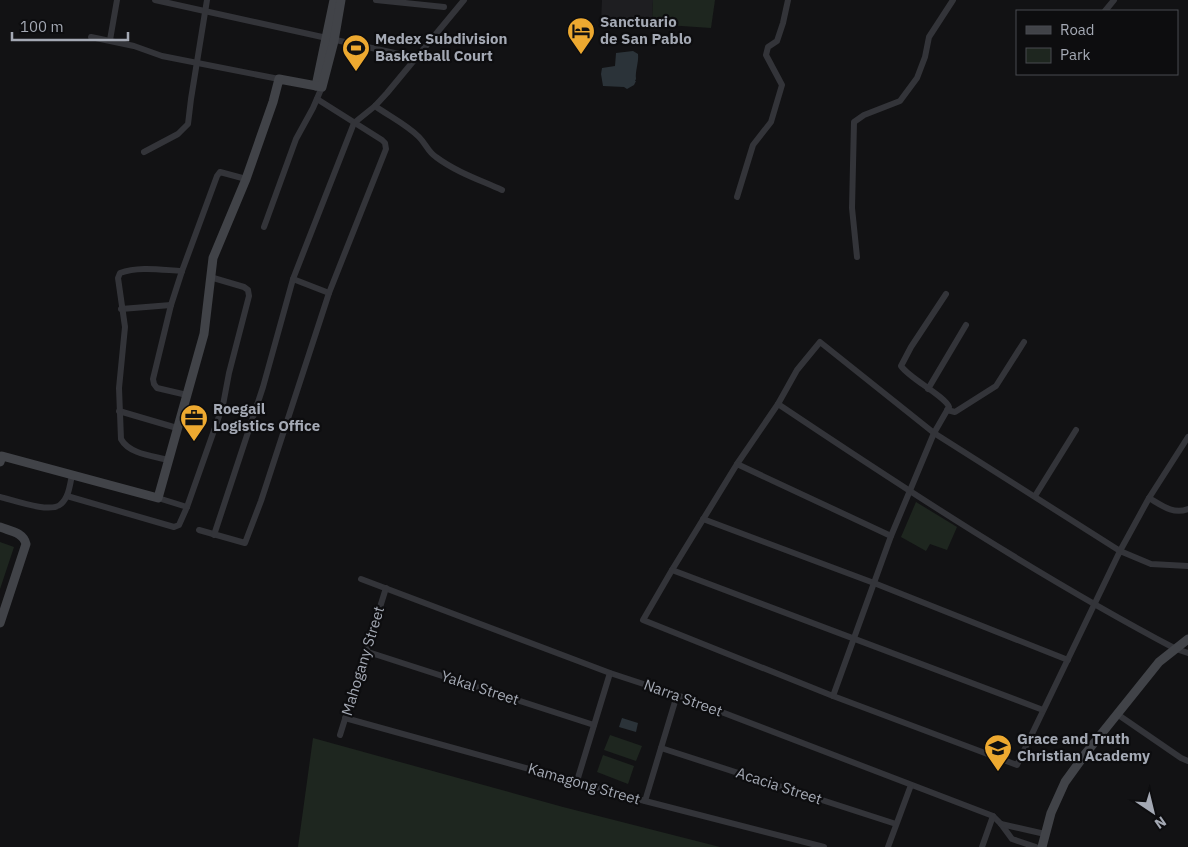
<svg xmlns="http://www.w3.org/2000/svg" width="1188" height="847" font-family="'IBM Plex Sans',sans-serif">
<rect width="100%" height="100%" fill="#121214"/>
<polygon fill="#1e1e21" points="602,0 653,0 652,24 601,23"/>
<g fill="#1e261f">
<polygon points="653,0 715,0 711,28 652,24"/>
<polygon points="916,502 957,527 947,550 930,544 926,551 901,537"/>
<polygon points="0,542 14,547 0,589"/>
<polygon points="610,735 642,746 636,761 604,750"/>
<polygon points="313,738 563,807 720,847 298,847"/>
<polygon points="603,755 634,766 628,784 597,772"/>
</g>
<g fill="#2b3339">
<path d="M633 51 638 54C639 62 635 71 636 79L635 81H636L634 85 627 89 624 87 603 86 601 74 602 68 615 66 616 53Z"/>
<polygon points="622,718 638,723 636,732 619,727"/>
</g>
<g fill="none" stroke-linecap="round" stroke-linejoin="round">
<g stroke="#333439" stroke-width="6">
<polyline points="155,0 408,56"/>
<polyline points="376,0 444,7"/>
<polyline points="1105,11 1114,0"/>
<polyline points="91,37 134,46 162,56 279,79"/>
<polyline points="110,40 117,0"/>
<path d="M375 106C389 116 407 125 419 137 426 144 428 152 436 157 456 172 480 180 502 190"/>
<polyline points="144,152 178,134 188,124 191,99 207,0"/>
<polyline points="737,197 753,145 771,122 782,85 766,55 768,47 777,41 783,23 788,0"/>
<polyline points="264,227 296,139 313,108 322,87"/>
<polyline points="857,257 852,208 854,122 864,115 900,101 917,78 925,57 929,37 953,0"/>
<polyline points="293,279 329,293"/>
<polyline points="121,309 171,305"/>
<polyline points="928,389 966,325"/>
<polyline points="187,395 157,388 154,384 153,379 171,305 182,271 217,176 220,172 246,179"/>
<path d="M778 404C908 491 1038 576 1176 649L1188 653"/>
<polyline points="947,410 955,412 996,386 1024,342"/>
<polyline points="119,411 177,428"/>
<polyline points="1188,437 1149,498 1120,551 1017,765 833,696 643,620 672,570 737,464 778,404 797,370 820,342 934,433 1120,551 1151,564 1188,566"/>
<path d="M168 460C153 456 129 454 121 439L119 388 125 327 118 278 120 273C139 266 162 270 182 271"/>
<polyline points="737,464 891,536"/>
<polyline points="67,496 174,527 179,525 187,507 223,405 229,373 249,296 248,290 244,287 210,277"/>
<polyline points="1035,496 1076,430"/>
<path d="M0 497C13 500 51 514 61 504 69 497 70 484 72 475"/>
<polyline points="158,498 187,507"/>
<path d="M1149 498C1161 505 1173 515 1188 509"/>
<polyline points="703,519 874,583 1068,660"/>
<polyline points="199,530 245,543 261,501 329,293 386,149 385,143 382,140 317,99"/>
<polyline points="214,535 263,387 293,279 354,123 375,106 387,93 464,0"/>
<polyline points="672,570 1043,710"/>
<polyline points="361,579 610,673 677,695 993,816 1001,824 1012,839 1036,847"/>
<polyline points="365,651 594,725"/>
<path d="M833 696 891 536 934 433 949 407C945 396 910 379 901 366L911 347 946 294"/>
<polyline points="1117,714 1181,758 1188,761"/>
<polyline points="345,718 645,801 824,847"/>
<polyline points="340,735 386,588"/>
<polyline points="661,748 896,824"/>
<polyline points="577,781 610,673"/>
<polyline points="645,801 677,695"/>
<polyline points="1001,824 1045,834"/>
<polyline points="888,847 911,785"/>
<polyline points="982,847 993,816"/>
</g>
<g stroke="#414348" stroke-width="9">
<polyline points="316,86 334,0"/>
<polyline points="0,462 2,456 158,498 204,334 213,258 246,179 273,102 279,79 322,87 334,41 341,0"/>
<path d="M0 527C10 531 23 532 26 544L0 623"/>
<polyline points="1042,847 1051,813 1065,782 1086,753 1159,662 1188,639"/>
</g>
</g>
<defs>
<g id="hotel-pin" transform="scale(1.4375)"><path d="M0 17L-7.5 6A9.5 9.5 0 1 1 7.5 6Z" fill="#eda930" stroke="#0d0d0f"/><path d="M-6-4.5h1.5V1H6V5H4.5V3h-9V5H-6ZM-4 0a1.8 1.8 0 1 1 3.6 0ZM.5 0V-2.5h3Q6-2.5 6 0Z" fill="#111"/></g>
<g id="stadium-pin" transform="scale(1.4375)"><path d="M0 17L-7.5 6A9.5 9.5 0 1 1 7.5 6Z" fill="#eda930" stroke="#0d0d0f"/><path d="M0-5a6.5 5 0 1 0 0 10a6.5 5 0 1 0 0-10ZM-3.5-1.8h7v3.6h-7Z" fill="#111"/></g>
<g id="office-pin" transform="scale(1.4375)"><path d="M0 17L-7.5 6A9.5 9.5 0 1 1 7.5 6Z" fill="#eda930" stroke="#0d0d0f"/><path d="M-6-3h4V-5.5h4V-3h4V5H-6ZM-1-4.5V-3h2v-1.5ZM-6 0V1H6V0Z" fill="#111"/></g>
<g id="school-pin" transform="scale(1.4375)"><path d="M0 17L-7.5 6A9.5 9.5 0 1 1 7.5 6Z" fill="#eda930" stroke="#0d0d0f"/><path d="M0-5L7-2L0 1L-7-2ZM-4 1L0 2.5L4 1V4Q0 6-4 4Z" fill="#111"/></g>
</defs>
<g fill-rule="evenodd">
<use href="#hotel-pin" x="581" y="31"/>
<use href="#stadium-pin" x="356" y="48"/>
<use href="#office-pin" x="194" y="418"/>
<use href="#school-pin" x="998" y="748"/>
</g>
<g text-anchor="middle" stroke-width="4.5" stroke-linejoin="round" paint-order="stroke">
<g font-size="15" font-weight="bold" fill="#a4a9b4" stroke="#0d0d0f" text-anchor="start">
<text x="600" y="27">Sanctuario<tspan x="600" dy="17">de San Pablo</tspan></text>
<text x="375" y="44">Medex Subdivision<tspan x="375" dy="17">Basketball Court</tspan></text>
<text x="213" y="414">Roegail<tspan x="213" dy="17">Logistics Office</tspan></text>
<text x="1017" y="744">Grace and Truth<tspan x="1017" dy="17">Christian Academy</tspan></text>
</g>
<g font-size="15" fill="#a4a9b4" stroke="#0d0d0f">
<text transform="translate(363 661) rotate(-73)" y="5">Mahogany Street</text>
<text transform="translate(480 688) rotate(18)" y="5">Yakal Street</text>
<text transform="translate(683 698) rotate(20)" y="5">Narra Street</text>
<text transform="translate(584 784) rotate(16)" y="5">Kamagong Street</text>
<text transform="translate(779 786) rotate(18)" y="5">Acacia Street</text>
</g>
</g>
<rect x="1016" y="10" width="162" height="65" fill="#0d0d0f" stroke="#494b51"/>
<rect x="1026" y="26" width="25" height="8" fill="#414348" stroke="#494b51"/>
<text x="1060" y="35" font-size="15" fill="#a4a9b4">Road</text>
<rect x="1026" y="48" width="25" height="15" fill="#1e261f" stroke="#494b51"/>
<text x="1060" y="60" font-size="15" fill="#a4a9b4">Park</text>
<g transform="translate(1153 812) rotate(145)" stroke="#0d0d0f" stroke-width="4" paint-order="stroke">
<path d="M0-4L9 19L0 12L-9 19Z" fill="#a4a9b4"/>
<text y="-8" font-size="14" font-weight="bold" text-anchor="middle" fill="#a4a9b4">N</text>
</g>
<path d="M12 32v8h116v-8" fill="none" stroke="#a4a9b4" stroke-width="2.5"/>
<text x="20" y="32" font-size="15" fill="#a4a9b4" stroke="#0d0d0f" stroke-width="4" paint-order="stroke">100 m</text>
</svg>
